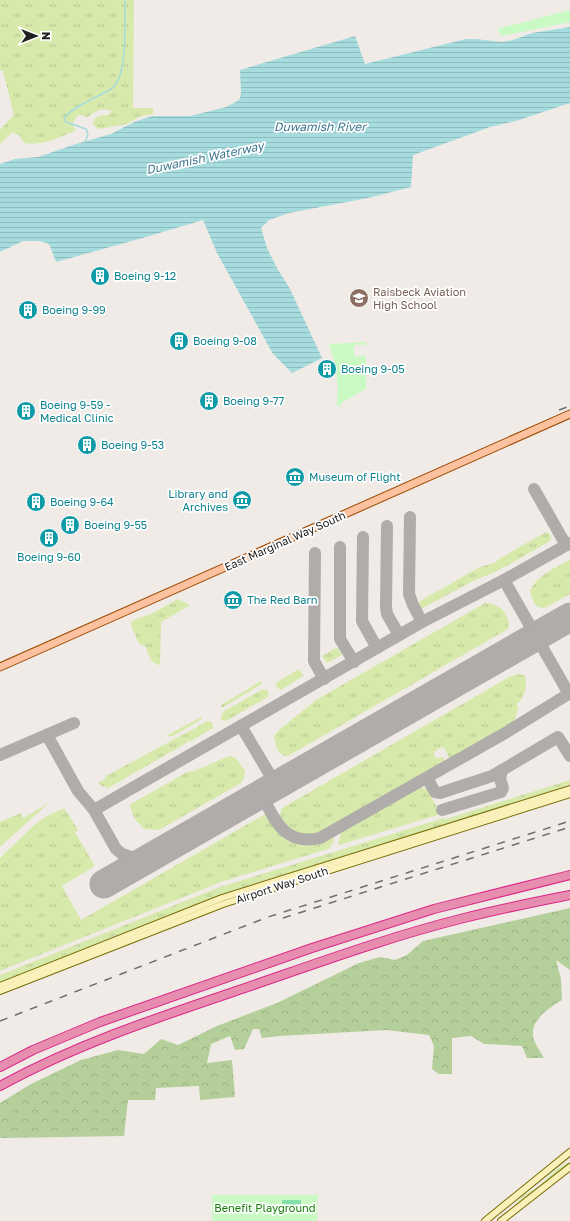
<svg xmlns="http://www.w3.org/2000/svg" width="570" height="1221" font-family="'Golos Text',sans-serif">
<defs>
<pattern id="grass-tufts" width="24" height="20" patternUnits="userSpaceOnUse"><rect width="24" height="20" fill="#d7eaac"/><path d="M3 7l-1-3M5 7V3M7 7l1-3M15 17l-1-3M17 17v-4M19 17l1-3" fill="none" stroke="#b8c894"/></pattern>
<pattern id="forest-crowns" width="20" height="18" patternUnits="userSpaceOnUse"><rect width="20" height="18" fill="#b5cf9b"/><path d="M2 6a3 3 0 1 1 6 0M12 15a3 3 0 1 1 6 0" fill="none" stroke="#9bb185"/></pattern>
<pattern id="water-rules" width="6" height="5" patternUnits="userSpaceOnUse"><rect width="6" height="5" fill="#a6dcde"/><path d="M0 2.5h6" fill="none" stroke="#8fbcbe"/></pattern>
</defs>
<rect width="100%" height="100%" fill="#f0ebe6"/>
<g fill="url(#grass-tufts)">
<path d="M0 0H134L133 108H153V114L141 116 127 124 98 129 93 125 95 118 102 115H108L112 111C102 107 96 111 88 117L78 115 72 124 76 130C59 138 42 146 24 143L19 135 13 132 0 144V130L14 115 3 71 0 70Z"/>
<polygon points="546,532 550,534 551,537 550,541 499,570 469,583 421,609 418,605 420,601 480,567 494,563 499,559"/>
<path d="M570 560V594L547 607C535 611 532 600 530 591 537 575 555 568 570 560Z"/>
<path d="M178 599 190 605 161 622 160 665C150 664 149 654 145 646L139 644 131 625V621L133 622 134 620 155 612Z"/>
<path d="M485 603C499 603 511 614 508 629L288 756H284L277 750 274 736 280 729 316 700Z"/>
<polygon points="336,648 339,649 342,655 327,663 322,656"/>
<polygon points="299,669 303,676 281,690 277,688 276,684 277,682"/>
<path d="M517 674 524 675C529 682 524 699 517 704V707H519L515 719 510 726 450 760 445 749 442 747 435 751 434 755 435 758 443 757 446 763 322 833C316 835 309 836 302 835 289 834 276 821 282 808L509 677Z"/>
<polygon points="261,681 262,684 222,708 221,705"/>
<polygon points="263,689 268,691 268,697 226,721 222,720 221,718 223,712"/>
<polygon points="201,717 202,719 173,736 166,736"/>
<polygon points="208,721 212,722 213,728 190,742 189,740 188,741 188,742 108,788 102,786 98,782 104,780 106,776"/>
<polygon points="229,756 236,758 245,771 244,778 241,783 159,830 144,829 135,819 129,805 187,772 194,771"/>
<polygon points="570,780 570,785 567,784 567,786 220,896 115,936 0,983 0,975 220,887 444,818 446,819"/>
<polygon points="417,787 427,789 441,814 339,845 338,843 342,830"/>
<polygon points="49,803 0,847 0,822 21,813 23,818"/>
<path d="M64 808 78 830 75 832 95 866 62 886 81 920 267 813C282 841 303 850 332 836L334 838 332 845 328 849 221 882 0 971V858L34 825 45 817Z"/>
<polygon points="570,1161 570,1164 518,1205 516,1203 525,1194 538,1187 557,1169"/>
</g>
<path fill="url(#forest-crowns)" d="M570 908V970L556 960 561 979 562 1000C551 1006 531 1020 533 1035 533 1041 541 1053 544 1058H527L522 1046 484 1044 471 1036 452 1038V1074H439L432 1069 434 1046 429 1035 386 1030 280 1036 262 1038 259 1029H253L244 1049 235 1050 230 1036 211 1044 207 1063 232 1060 235 1097 200 1100 199 1086 156 1088 155 1100H128L124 1136 0 1138V1103L31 1084 81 1060 118 1050 144 1054 161 1039 178 1045 217 1026 277 1003 359 963 380 957 395 960 407 955 423 941Z"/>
<g fill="#cafac3">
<polygon points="570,10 570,22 502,36 497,29"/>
<path d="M366 342V345H354V356H366V389L341 403V406H337C339 380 337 368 329 344Z"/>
<polygon points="212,1195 318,1195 317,1221 212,1221"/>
</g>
<rect fill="#84dfaa" x="282" y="1200" width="19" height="9"/>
<polygon fill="url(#water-rules)" points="570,27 570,103 519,120 490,127 413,155 411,187 368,198 289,213 269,220 261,228 267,248 277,268 290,289 322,358 292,373 273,354 217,253 203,220 139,239 56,262 50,246 47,243 38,241 23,241 0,252 0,164 15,159 38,157 76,144 111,134 134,122 152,116 190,116 226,107 234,103 240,99 241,91 240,70 355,36 365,64 466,39 476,39 502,42 513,40 532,33"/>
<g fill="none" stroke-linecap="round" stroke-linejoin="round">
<path stroke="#a6dcde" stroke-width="1.5" d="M85 142 88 134 86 129 66 122 64 118C74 106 98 97 111 89 129 78 124 19 125 0"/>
<g stroke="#afacaa" stroke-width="12">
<polyline points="534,489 566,545"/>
<polyline points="410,517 409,594 413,605 422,622"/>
<polyline points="387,526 386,607 387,614 399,635"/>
<polyline points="363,537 362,621 377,648"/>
<polyline points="340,547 340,639 354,662"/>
<polyline points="315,553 314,661 324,679"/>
<polyline points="504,580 569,694"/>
<polyline points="241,726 276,785"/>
<polyline points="47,735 78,791 94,810 116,849 122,854 135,858 140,859 154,855"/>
<polyline points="0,755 74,723"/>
<polyline points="427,778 435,792 440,793 492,776 558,737 570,756"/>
<path d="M261 794C275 820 284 846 320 838L507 732 570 693"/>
<polyline points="94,810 422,622 504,580 570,543"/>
<polyline points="442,810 501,792 503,788 500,779 502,770"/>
</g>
<polyline stroke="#afacaa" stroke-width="29" points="104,884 570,617"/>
<g stroke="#786e05" stroke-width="8">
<g id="secondary">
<polyline points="0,986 222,898 570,789"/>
<polyline points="0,991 223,904 570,794"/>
<polyline points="485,1221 570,1152"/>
<polyline points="501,1221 570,1167"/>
</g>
</g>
<g stroke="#9b4900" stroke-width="9">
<polyline id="primary" points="0,667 570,414"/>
</g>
<g stroke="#db2688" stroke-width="10">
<g id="motorway">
<polyline points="0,1067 33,1050 100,1022 312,948 434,909 570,875"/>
<path d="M0 1086C77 1044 159 1017 242 989 315 964 388 937 464 918 499 909 535 902 570 895"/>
</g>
</g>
<use href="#secondary" stroke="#faf0ba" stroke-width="6"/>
<use href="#primary" stroke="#fcc19f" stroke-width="7"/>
<use href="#motorway" stroke="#e78eb0" stroke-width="8"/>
<g stroke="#6e6e6e" stroke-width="1.5" stroke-dasharray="8 8" stroke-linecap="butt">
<polyline points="559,410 570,406"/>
<polyline points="283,918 570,827"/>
<polyline points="0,1021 268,917 570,821"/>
</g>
</g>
<defs>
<g id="building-disc" transform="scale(1)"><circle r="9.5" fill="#0f9aa8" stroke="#fff"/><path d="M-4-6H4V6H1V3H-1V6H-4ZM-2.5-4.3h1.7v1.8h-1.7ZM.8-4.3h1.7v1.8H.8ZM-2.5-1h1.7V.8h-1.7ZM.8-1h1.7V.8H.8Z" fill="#fff"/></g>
<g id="school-disc" transform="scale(1)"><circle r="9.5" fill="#8d6e63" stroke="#fff"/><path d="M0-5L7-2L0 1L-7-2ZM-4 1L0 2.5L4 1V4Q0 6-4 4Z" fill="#fff"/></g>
<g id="museum-disc" transform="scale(1)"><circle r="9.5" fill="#0f9aa8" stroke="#fff"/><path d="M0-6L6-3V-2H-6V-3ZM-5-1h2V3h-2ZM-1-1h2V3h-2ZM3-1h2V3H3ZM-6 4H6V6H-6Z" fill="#fff"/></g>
</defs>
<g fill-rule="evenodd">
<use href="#building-disc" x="100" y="276"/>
<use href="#school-disc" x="359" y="298"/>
<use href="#building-disc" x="28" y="310"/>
<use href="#building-disc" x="179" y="341"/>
<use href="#building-disc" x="327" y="369"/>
<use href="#building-disc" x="209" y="401"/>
<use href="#building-disc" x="26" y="411"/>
<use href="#building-disc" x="87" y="445"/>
<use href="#museum-disc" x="295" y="477"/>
<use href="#museum-disc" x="242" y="500"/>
<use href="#building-disc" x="36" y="502"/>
<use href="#building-disc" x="70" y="525"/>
<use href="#building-disc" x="49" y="538"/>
<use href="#museum-disc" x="233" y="600"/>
</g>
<g text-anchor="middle" stroke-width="3.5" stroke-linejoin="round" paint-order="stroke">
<g font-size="11" fill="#0d838f" stroke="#fff" text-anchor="start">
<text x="114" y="280">Boeing 9-12</text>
<text x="42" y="314">Boeing 9-99</text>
<text x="193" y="345">Boeing 9-08</text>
<text x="341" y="373">Boeing 9-05</text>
<text x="223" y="405">Boeing 9-77</text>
<text x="40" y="409">Boeing 9-59 -<tspan x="40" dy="13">Medical Clinic</tspan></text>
<text x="101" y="449">Boeing 9-53</text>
<text x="309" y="481">Museum of Flight</text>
<text x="228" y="498" text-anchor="end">Library and<tspan x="228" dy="13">Archives</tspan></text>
<text x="50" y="506">Boeing 9-64</text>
<text x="84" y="529">Boeing 9-55</text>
<text x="49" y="561" text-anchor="middle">Boeing 9-60</text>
<text x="247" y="604">The Red Barn</text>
</g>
<g font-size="11" fill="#785e54" stroke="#fff" text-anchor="start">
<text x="373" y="296">Raisbeck Aviation<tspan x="373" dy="13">High School</tspan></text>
</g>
<g font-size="11" fill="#202020" stroke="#fff">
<text transform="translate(285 541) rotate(-24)" y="4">East Marginal Way South</text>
<text transform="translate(282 885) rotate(-18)" y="4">Airport Way South</text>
</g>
<g font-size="11" fill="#19800c" stroke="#fff">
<text x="265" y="1212">Benefit Playground</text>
</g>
<g font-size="12" font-style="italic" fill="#3f7890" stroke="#fff">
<text x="320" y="131">Duwamish River</text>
<text transform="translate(205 158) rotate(-12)" y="4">Duwamish Waterway</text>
</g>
</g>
<g transform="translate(36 36) rotate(90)" stroke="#ffffff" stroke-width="3" paint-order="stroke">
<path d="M0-3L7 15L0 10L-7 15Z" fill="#202020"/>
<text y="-6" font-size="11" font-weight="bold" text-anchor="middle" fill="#202020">N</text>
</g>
</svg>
